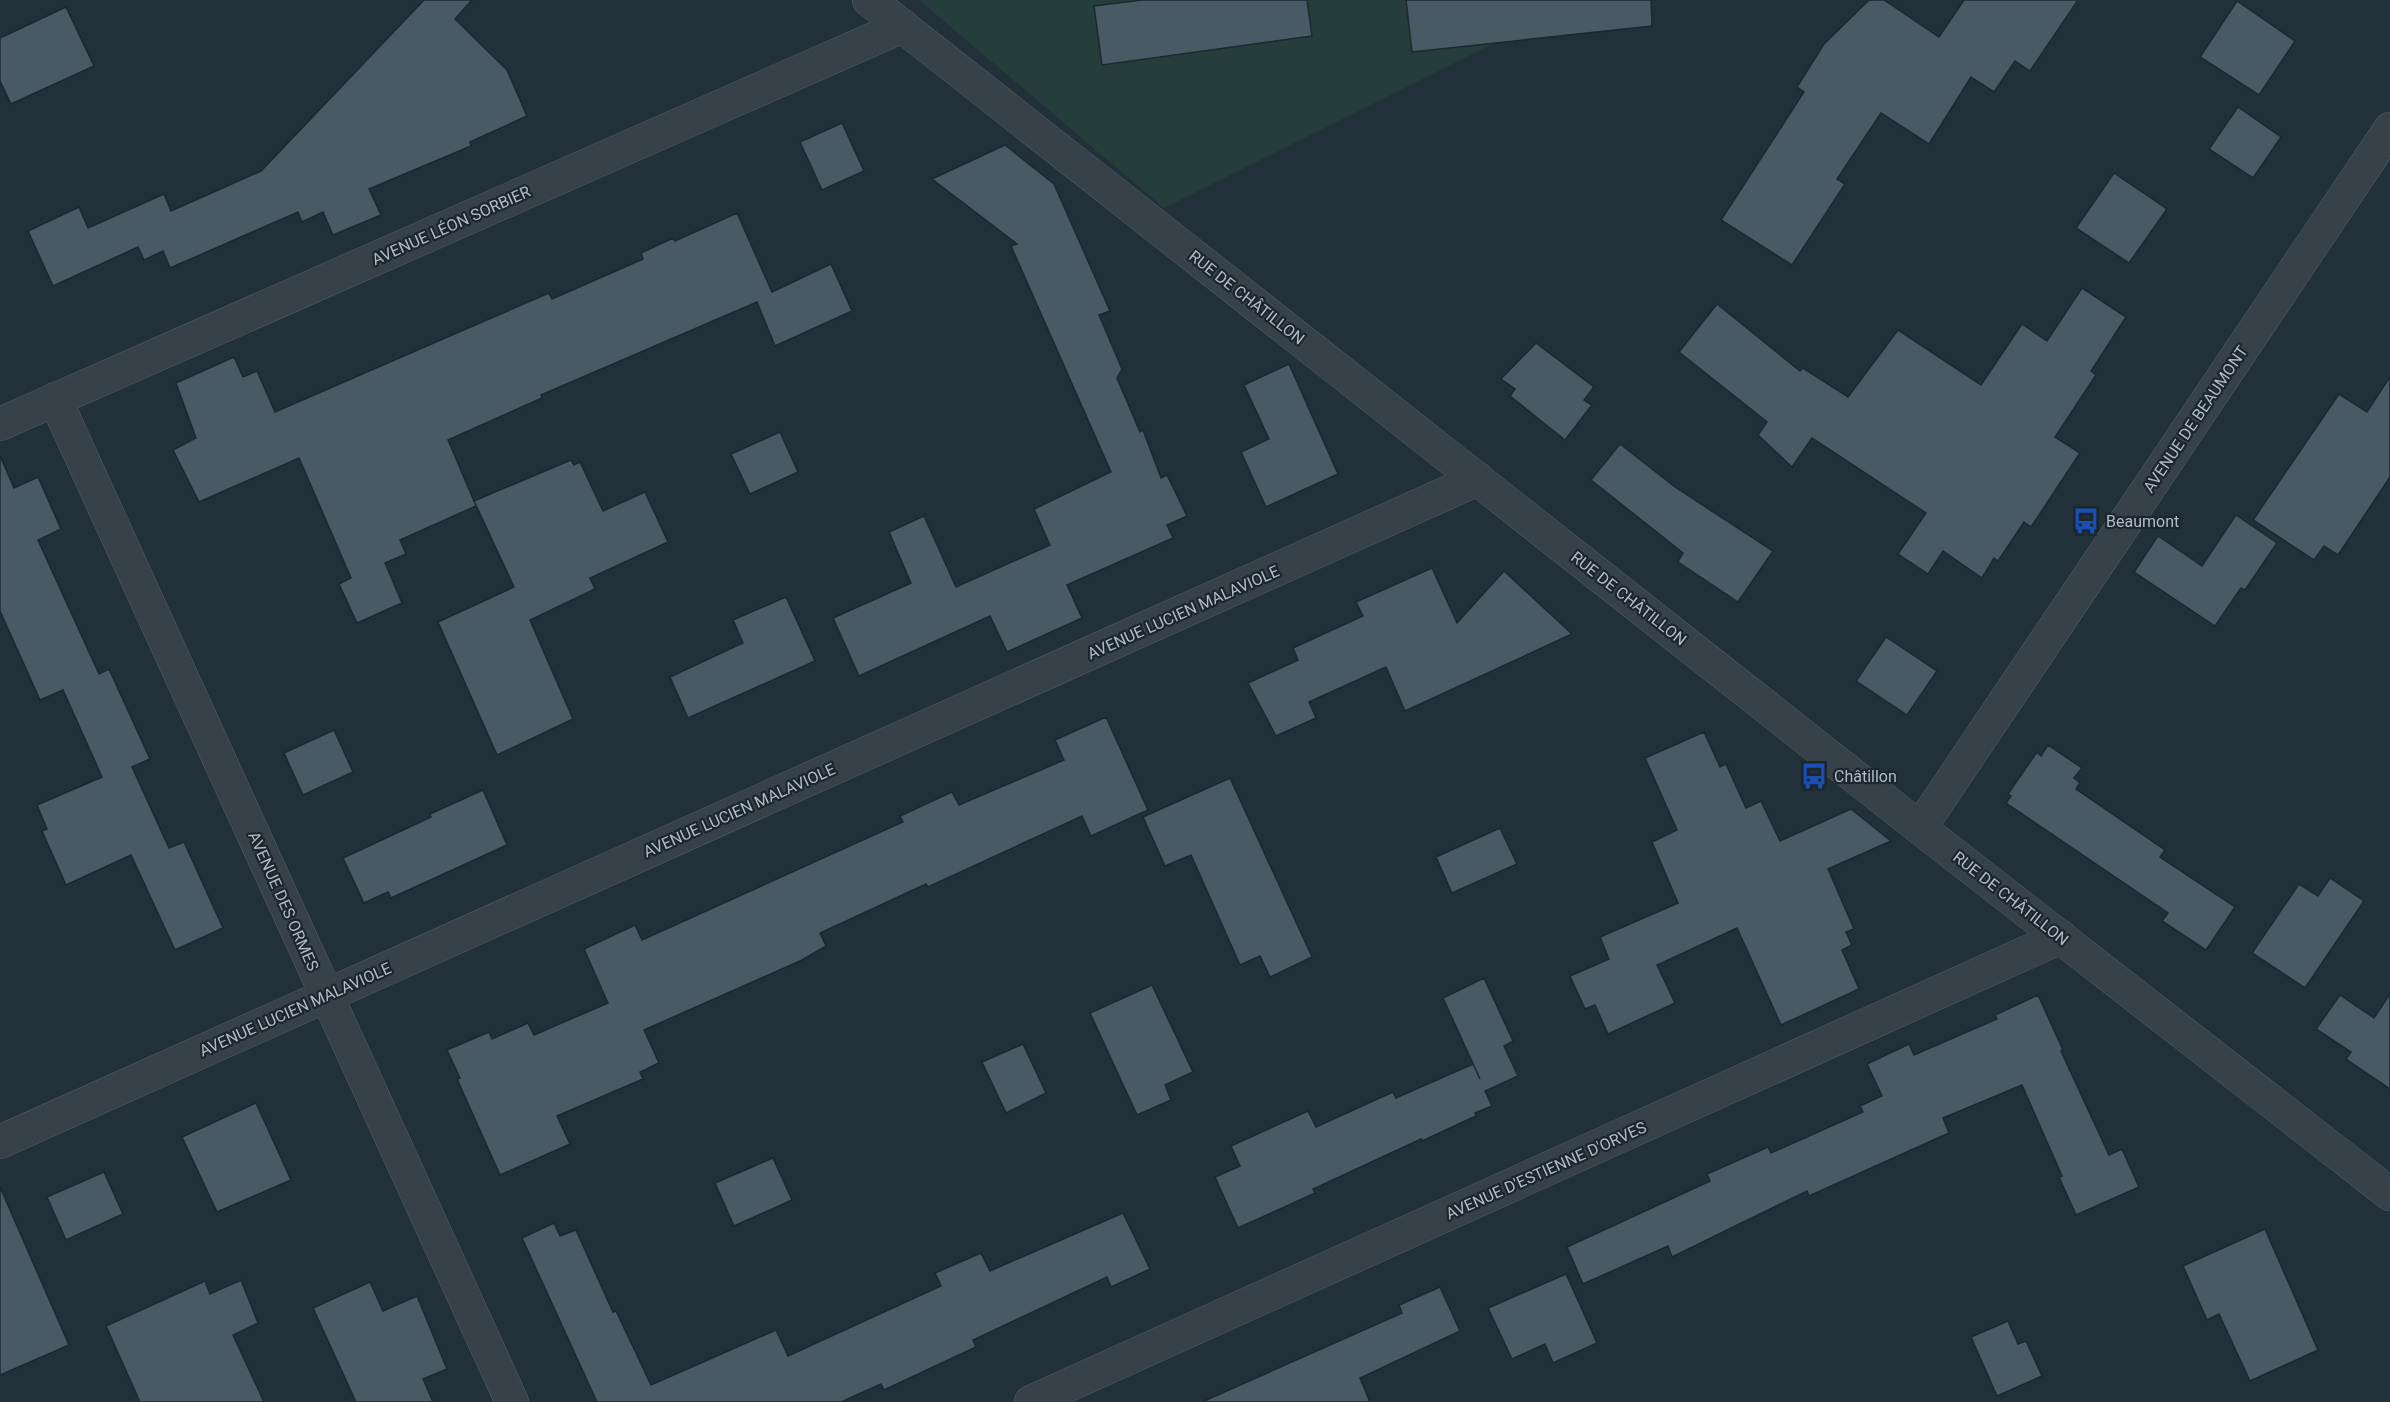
<svg xmlns="http://www.w3.org/2000/svg" width="2390" height="1402" font-family="Roboto,sans-serif">
<rect width="100%" height="100%" fill="#22303a"/>
<polygon fill="#253d3b" points="919,0 1581,0 1164,208"/>
<g fill="#4a5a65" stroke="#1d2831" stroke-width="1.5">
<polygon points="424,0 472,0 455,19 507,70 527,116 470,142 471,146 369,189 381,215 333,235 323,212 302,222 298,212 170,268 163,251 144,260 138,247 53,286 28,231 79,207 88,228 164,194 171,211 261,171"/>
<polygon points="1142,0 1307,0 1312,36 1102,65 1094,6"/>
<polygon points="1406,0 1651,0 1652,26 1412,52"/>
<polygon points="1869,0 1884,0 1939,37 1964,0 2078,0 2030,71 2015,61 1994,92 1971,77 1929,144 1881,113 1837,179 1845,184 1792,265 1721,220 1804,92 1797,87 1824,44"/>
<polygon points="2237,1 2295,41 2259,95 2200,57"/>
<polygon points="66,7 94,66 11,104 0,81 0,38"/>
<polygon points="2238,107 2281,137 2253,178 2209,149"/>
<polygon points="842,123 864,171 822,190 800,142"/>
<polygon points="1005,145 1054,184 1110,311 1099,315 1122,369 1117,378 1140,432 1143,430 1161,478 1167,475 1187,516 1167,525 1173,538 1067,585 1082,618 1007,652 990,616 859,676 833,618 911,583 889,532 924,516 956,587 1050,545 1034,509 1111,472 1011,246 1017,244 932,179"/>
<polygon points="2114,173 2167,209 2129,263 2076,228"/>
<polygon points="737,213 772,292 831,264 852,311 775,346 757,302 541,395 542,398 448,440 474,501 571,460 574,465 580,462 603,511 645,492 668,542 590,578 595,589 530,620 573,719 497,755 438,622 514,587 474,501 476,506 400,540 406,554 385,563 402,603 357,623 339,584 351,578 299,458 199,502 173,450 196,438 176,383 234,357 243,377 257,371 275,412 549,293 552,299 643,259 641,253 673,238 675,241"/>
<polygon points="2082,288 2126,317 2091,371 2096,375 2055,437 2080,453 2031,527 2024,522 1998,561 1994,558 1982,578 1943,551 1928,574 1898,554 1926,513 1812,438 1792,467 1758,435 1767,422 1679,352 1717,304 1800,371 1803,368 1848,397 1898,330 1981,385 2022,324 2047,341"/>
<polygon points="1536,343 1594,387 1584,400 1592,405 1565,440 1510,396 1515,389 1501,379"/>
<polygon points="1289,364 1338,474 1266,507 1241,452 1269,439 1244,385"/>
<polygon points="2390,377 2390,477 2338,555 2324,546 2314,560 2253,520 2339,394 2367,412"/>
<polygon points="780,432 798,472 750,494 731,454"/>
<polygon points="1620,444 1675,487 1773,551 1738,602 1678,562 1683,553 1591,480"/>
<polygon points="0,456 14,488 38,477 61,529 38,540 99,674 109,669 150,759 132,767 169,848 184,842 223,928 175,950 131,855 66,885 42,831 47,829 37,805 102,777 63,690 40,700 0,611"/>
<polygon points="2236,515 2277,543 2245,590 2241,588 2215,626 2134,572 2158,536 2202,566"/>
<polygon points="1432,568 1457,623 1504,571 1572,634 1405,711 1386,667 1309,702 1316,718 1276,736 1248,683 1298,660 1293,648 1363,616 1356,602"/>
<polygon points="786,597 815,661 688,718 670,677 743,643 733,620"/>
<polygon points="1886,637 1937,671 1907,715 1856,681"/>
<polygon points="1106,717 1148,810 1091,836 1082,816 928,887 926,884 820,933 826,946 802,960 644,1030 659,1063 640,1072 643,1079 557,1116 570,1144 500,1175 457,1079 460,1078 447,1050 489,1032 492,1039 528,1023 534,1035 608,1003 584,949 635,925 642,940 903,822 900,816 952,792 959,805 1064,760 1055,740"/>
<polygon points="334,730 353,772 303,795 284,753"/>
<polygon points="1704,732 1720,767 1726,764 1746,808 1761,801 1780,841 1851,809 1891,841 1828,869 1854,929 1846,932 1852,945 1842,950 1859,989 1781,1025 1737,928 1657,965 1675,1003 1608,1034 1595,1005 1585,1009 1570,976 1609,959 1600,937 1678,903 1652,842 1677,830 1645,758"/>
<polygon points="2048,745 2082,768 2074,778 2080,783 2076,789 2165,850 2160,857 2235,907 2206,950 2162,921 2168,913 2006,803 2011,796 2008,794 2037,752 2041,756"/>
<polygon points="1230,778 1312,957 1270,977 1260,956 1240,965 1191,855 1165,866 1143,817"/>
<polygon points="483,790 507,845 391,898 388,892 364,903 343,858 431,817 430,814"/>
<polygon points="1500,828 1517,864 1452,893 1436,857"/>
<polygon points="2330,878 2364,901 2305,988 2252,953 2299,884 2318,896"/>
<polygon points="1484,978 1513,1041 1504,1046 1518,1076 1485,1091 1492,1106 1475,1113 1476,1116 1422,1141 1421,1139 1313,1189 1315,1193 1238,1228 1215,1177 1240,1166 1231,1146 1308,1111 1316,1127 1393,1092 1396,1098 1473,1064 1480,1079 1443,998"/>
<polygon points="1152,985 1193,1072 1165,1085 1171,1100 1137,1115 1090,1013"/>
<polygon points="2390,994 2390,1089 2346,1059 2351,1052 2316,1029 2340,995 2374,1018"/>
<polygon points="2038,995 2063,1050 2061,1051 2109,1155 2122,1149 2139,1187 2076,1215 2059,1177 2062,1176 2022,1085 1943,1118 1949,1133 1809,1196 1807,1191 1672,1257 1668,1246 1583,1284 1567,1247 1710,1181 1707,1174 1768,1147 1771,1153 1863,1112 1860,1106 1882,1096 1867,1064 1909,1044 1914,1055 1997,1019 1995,1015"/>
<polygon points="1023,1044 1046,1093 1006,1113 982,1062"/>
<polygon points="256,1103 291,1180 217,1212 182,1137"/>
<polygon points="773,1158 792,1200 734,1226 715,1183"/>
<polygon points="104,1172 123,1214 66,1240 47,1197"/>
<polygon points="0,1187 69,1345 0,1375"/>
<polygon points="1123,1213 1150,1269 1111,1287 1107,1277 973,1340 976,1347 884,1390 881,1384 841,1402 597,1402 522,1238 554,1223 560,1236 576,1230 613,1312 616,1311 651,1385 776,1330 788,1356 941,1286 935,1273 981,1253 990,1271"/>
<polygon points="2265,1229 2318,1350 2250,1381 2219,1314 2207,1320 2183,1266"/>
<polygon points="1566,1274 1597,1343 1553,1363 1545,1344 1512,1359 1488,1308"/>
<polygon points="241,1280 258,1323 233,1335 264,1402 140,1402 106,1326 205,1281 210,1294"/>
<polygon points="370,1282 383,1311 417,1296 447,1369 423,1379 433,1402 356,1402 313,1308"/>
<polygon points="1440,1287 1460,1331 1360,1378 1370,1402 1202,1402 1402,1313 1399,1305"/>
<polygon points="2008,1321 2018,1344 2026,1341 2042,1376 1997,1396 1971,1337"/>
</g>
<g fill="none" stroke-linecap="round" stroke-linejoin="round">
<g stroke="#545f68" stroke-width="34">
<g id="minor">
<polyline points="869,0 1920,828 2390,1194"/>
<polyline points="55,399 512,1402"/>
<polyline points="0,424 903,26"/>
<polyline points="1920,828 2390,129"/>
<polyline points="0,1142 1478,479"/>
<polyline points="1031,1402 2061,937"/>
</g>
</g>
<use href="#minor" stroke="#36414a" stroke-width="33"/>
</g>
<defs>
<g id="bus-bare" transform="scale(2.07)"><path d="M-5-6H5V4H4V6H2V4H-2V6H-4V4H-5ZM-3.5-4V0h7V-4ZM-3.5 1.2v1.5H-2V1.2ZM2 1.2v1.5H3.5V1.2Z" fill="#1a4fb4" stroke="#1b262f" stroke-width="2.5" paint-order="stroke"/></g>
</defs>
<g fill-rule="evenodd">
<use href="#bus-bare" x="2086" y="521"/>
<use href="#bus-bare" x="1814" y="776"/>
</g>
<g text-anchor="middle" stroke-width="4.5" stroke-linejoin="round" paint-order="stroke">
<g font-size="16" fill="#b1bcc6" stroke="#1b262f">
<text transform="translate(451 225) rotate(-24)" y="6">AVENUE LÉON SORBIER</text>
<text transform="translate(1247 297) rotate(38)" y="6">RUE DE CHÂTILLON</text>
<text transform="translate(2195 419) rotate(-56)" y="6">AVENUE DE BEAUMONT</text>
<text transform="translate(1629 598) rotate(38)" y="6">RUE DE CHÂTILLON</text>
<text transform="translate(1183 612) rotate(-24)" y="6">AVENUE LUCIEN MALAVIOLE</text>
<text transform="translate(739 810) rotate(-24)" y="6">AVENUE LUCIEN MALAVIOLE</text>
<text transform="translate(2011 898) rotate(38)" y="6">RUE DE CHÂTILLON</text>
<text transform="translate(284 901) rotate(66)" y="6">AVENUE DES ORMES</text>
<text transform="translate(295 1009) rotate(-24)" y="6">AVENUE LUCIEN MALAVIOLE</text>
<text transform="translate(1546 1170) rotate(-24)" y="6">AVENUE D'ESTIENNE D'ORVES</text>
</g>
<g font-size="16" fill="#b1bcc6" stroke="#1b262f" text-anchor="start">
<text x="2106" y="527">Beaumont</text>
<text x="1834" y="782">Châtillon</text>
</g>
</g>
</svg>
